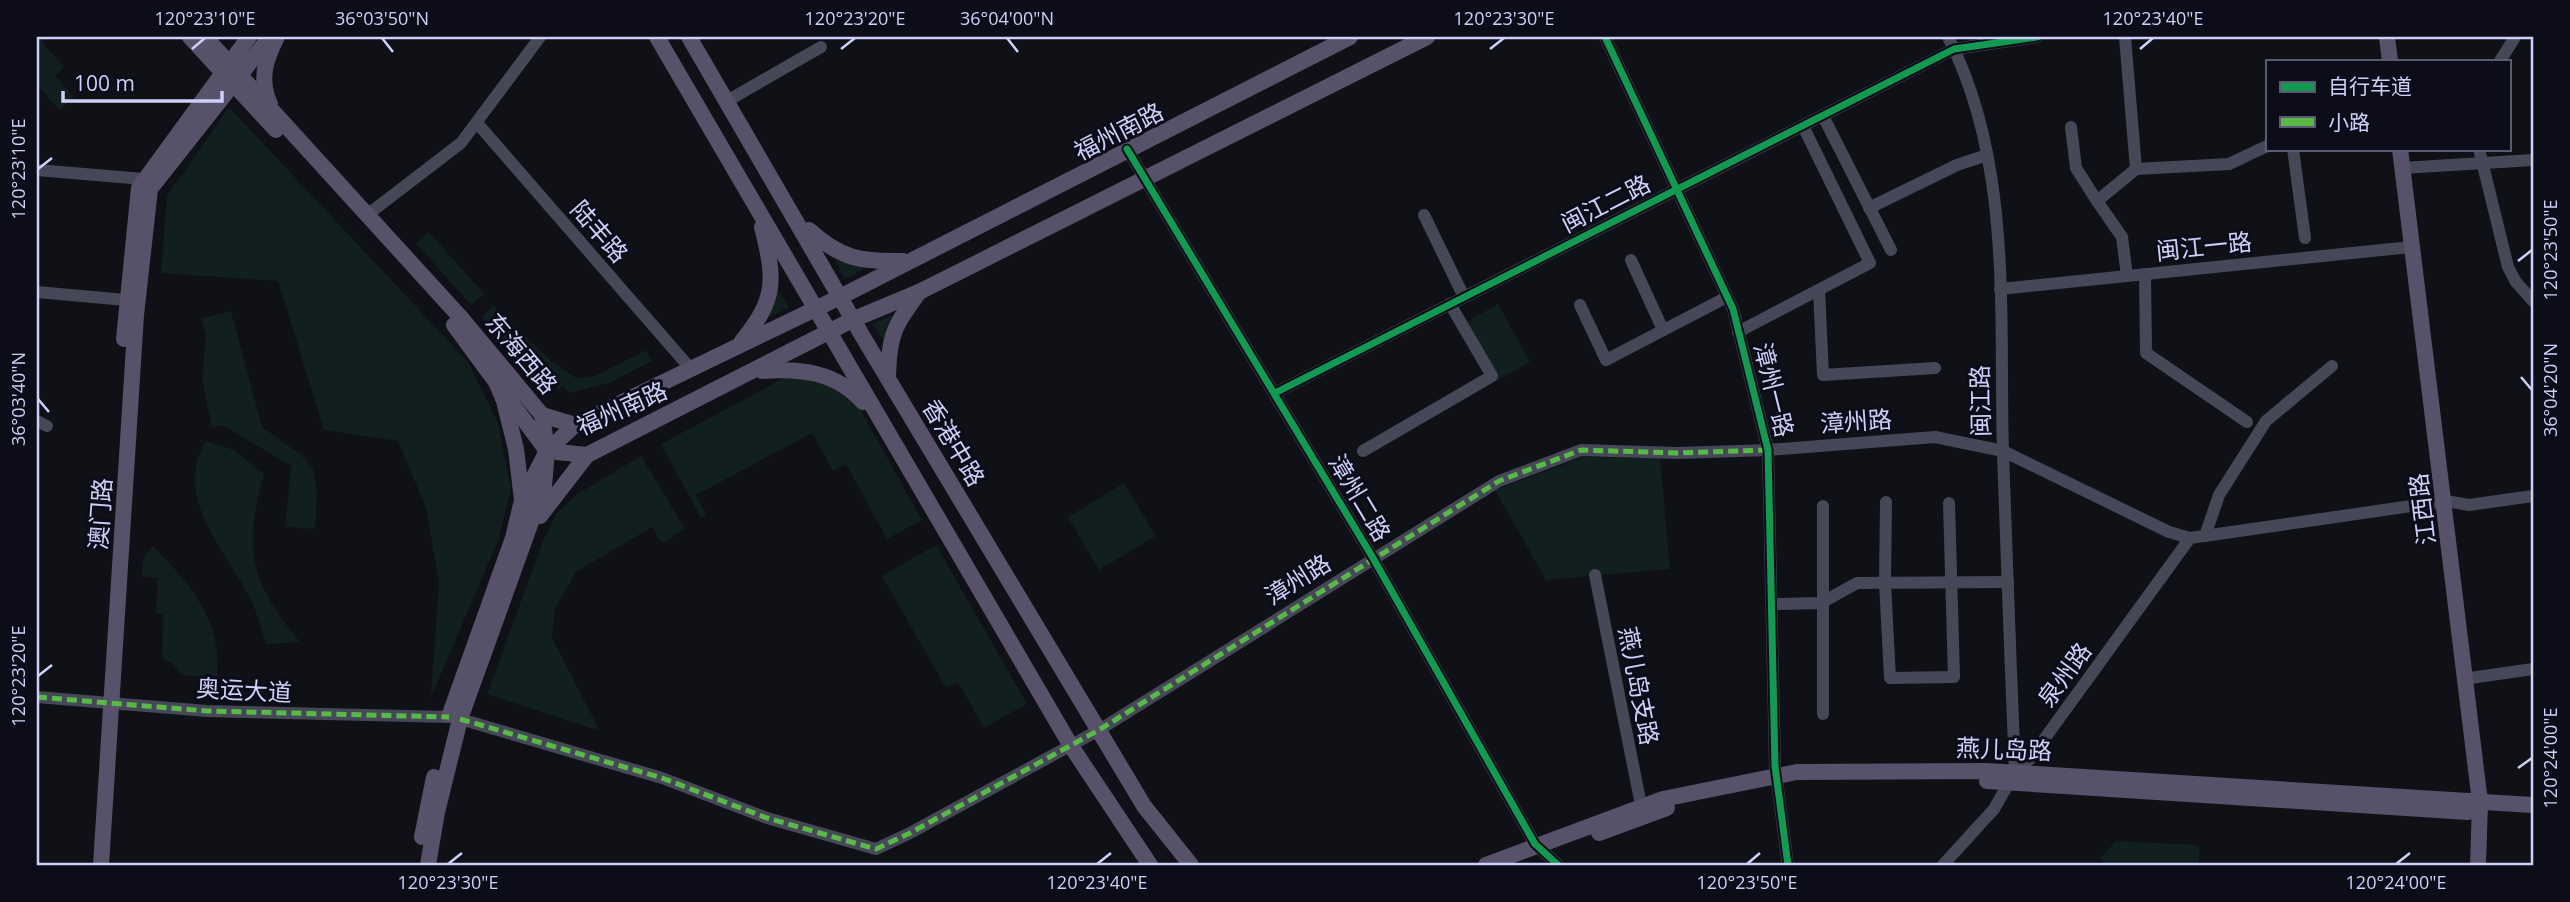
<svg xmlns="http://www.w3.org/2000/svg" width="2570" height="902" font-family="'Open Sans','Noto Sans SC',sans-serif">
<rect width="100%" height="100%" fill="#101017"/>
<g fill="#11201e">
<polygon points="37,37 47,37 42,42 64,67 55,75 74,97 59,110 37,84"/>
<polygon points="229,107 468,362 498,423 511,489 498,541 431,697 439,582 426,508 398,441 324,430 278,281 161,273 167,196"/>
<polygon points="429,232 484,294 471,305 416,243"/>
<polygon points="835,260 866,268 845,279"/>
<polygon points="774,283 789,308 757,322"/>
<polygon points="1498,304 1530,362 1497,381 1465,323"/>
<polygon points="494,306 551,361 576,378 595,376 646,350 652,361 609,383 569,393 563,386 559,389 553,384 541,387 481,317"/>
<polygon points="231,311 262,427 300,454 313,468 317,493 315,529 285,527 291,466 222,425 212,428 202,379 206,336 201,318"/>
<polygon points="897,313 885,343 872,324"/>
<polygon points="790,375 818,380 856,402 922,520 887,539 846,464 833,471 812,433 696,495 706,515 701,518 661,444"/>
<path d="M206 441 234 450 264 474C243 549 250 582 300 642L266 644C261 629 257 612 250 598 226 551 171 496 206 441Z"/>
<polygon points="641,456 685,529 662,543 652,527 576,572 555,608 552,638 600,731 487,694 543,541 556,514 576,495"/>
<polygon points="1583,457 1660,458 1670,569 1546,580 1495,490"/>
<polygon points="1124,483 1156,536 1099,570 1068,517"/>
<polygon points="936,545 1027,704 984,728 958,682 946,688 882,576"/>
<path d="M153 546C189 583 223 620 217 677L181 675 173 664 162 658 163 615 156 613 158 578 142 576 143 558Z"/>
<polygon points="2116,841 2199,845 2199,865 2108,865 2100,858"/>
</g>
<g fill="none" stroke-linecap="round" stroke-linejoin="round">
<g stroke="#464857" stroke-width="12">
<polyline points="1605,37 1733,309 1768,450 1775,766 1788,865"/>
<path d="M1948 37C2013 163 1999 317 2003 454 2006 560 2011 666 2015 772"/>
<polyline points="2125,37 2136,169 2229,164 2267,146"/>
<polyline points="2500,61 2515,37"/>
<polyline points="727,101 821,47"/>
<polyline points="1823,116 1891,250"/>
<polyline points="477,123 690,368"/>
<polyline points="2071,127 2076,168 2097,201 2136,169"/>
<polyline points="1127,149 1373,558 1535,844 1558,865"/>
<polyline points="2293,149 2305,238"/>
<polyline points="2479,149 2508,267 2516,282 2533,301"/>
<polyline points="2402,168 2533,160"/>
<polyline points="37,170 143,179"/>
<polyline points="2097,201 2122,237 2127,276"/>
<polyline points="1869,208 1957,165 1987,155"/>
<polyline points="367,215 461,143 540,37"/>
<polyline points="1424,215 1464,297"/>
<polyline points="1631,260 1663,330"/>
<polyline points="2145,274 2146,353 2247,422"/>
<polyline points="2000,289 2411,247"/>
<polyline points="1819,290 1823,375 1935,368"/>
<polyline points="37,292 137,301"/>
<polyline points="1580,305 1606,360 1727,297"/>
<polyline points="1738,332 1870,263 1803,126"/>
<polyline points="1275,393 1954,49 2037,37"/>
<polyline points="37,421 47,426"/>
<polyline points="1363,451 1492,376 1450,304"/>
<polyline points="1886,502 1885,583 1890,678 1954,677 1949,503"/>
<polyline points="1823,506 1823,714"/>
<polyline points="2205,536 2219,495 2266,421 2332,366"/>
<polyline points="1595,575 1641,805"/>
<polyline points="1772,604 1821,603 1857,583 2008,582"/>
<polyline points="2463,679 2533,669"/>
<polyline points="37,697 207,711 449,717"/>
<polyline points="460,719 662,778 767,818 876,849 910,833 1099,730 1499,481 1581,450 1678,453 1768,450 1935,437 2003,451 2169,532 2190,538 2446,501 2469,505 2533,496"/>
<polyline points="1943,865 1994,809 2015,772 2029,760 2190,538"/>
</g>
<g stroke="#575269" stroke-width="16">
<polyline points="190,37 276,130"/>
<polyline points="205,37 463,320 542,415 547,451 544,486 460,719 437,812 428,865"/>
<polyline points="657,37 1071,746 1150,865"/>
<polyline points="689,37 863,337 1144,806 1191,865"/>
<polyline points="2387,37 2390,61"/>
<path d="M270 104C259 80 265 61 276 39"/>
<polyline points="2400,149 2480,802 2478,865"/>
<path d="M809 230C841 259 861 262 903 261"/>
<polyline points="124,339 139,188 249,37"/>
<path d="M742 341C777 298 775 279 762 227"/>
<path d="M762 371C801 368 836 372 863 402"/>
<path d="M888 378C889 334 894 327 919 292"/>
<polyline points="496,382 547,451 587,455 852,320 919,292 1427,37"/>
<polyline points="542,415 575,425"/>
<polyline points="522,500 547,451 575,425 840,297 1350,37"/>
<polyline points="540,516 587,455"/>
<polyline points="450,714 513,538 522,500 516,449 504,401 496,382 454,325"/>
<polyline points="1987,781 2468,812"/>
<polyline points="1599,833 1667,808"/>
<polyline points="422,837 434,777"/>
<polyline points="101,865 136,315 150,189 270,37"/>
<polyline points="1486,865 1663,799 1797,772 1986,771 2533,805"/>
</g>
<g stroke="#58b947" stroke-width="5" stroke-dasharray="10 5" stroke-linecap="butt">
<polyline points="37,697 207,711 449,717"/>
<polyline points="460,719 662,778 767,818 876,849 910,833 1099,730 1499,481 1581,450 1678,453 1768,450"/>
</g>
<g stroke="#0d0d1a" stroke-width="11">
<g id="cycleway">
<polyline points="1605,37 1733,309 1768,450 1775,766 1788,865"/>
<polyline points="1127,149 1373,558 1535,844 1558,865"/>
<polyline points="1275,393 1954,49 2037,37"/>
</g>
</g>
<use href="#cycleway" stroke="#139951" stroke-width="7"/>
</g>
<path fill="none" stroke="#cdd0f8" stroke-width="2.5" d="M382 38 393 52M1007 38 1018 52M192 49 205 38M841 49 855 38M1490 49 1504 38M2140 49 2153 38M38 169 52 158M2518 261 2532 250M2521 377 2532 390M38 399 49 412M38 676 52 665M2518 768 2532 758M448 864 462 853M1097 864 1111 853M1747 864 1760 853M2396 864 2410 853"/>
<g text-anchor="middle" stroke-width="6" stroke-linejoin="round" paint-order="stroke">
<g font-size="24" fill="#cdd0f8" stroke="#0d0d1a">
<text transform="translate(1119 132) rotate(-27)" y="8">福州南路</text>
<text transform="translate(1606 204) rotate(-27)" y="8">闽江二路</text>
<text transform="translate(599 232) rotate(49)" y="8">陆丰路</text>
<text transform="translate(2204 247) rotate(-6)" y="8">闽江一路</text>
<text transform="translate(521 354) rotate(50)" y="8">东海西路</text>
<text transform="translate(1773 390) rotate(76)" y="8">漳州一路</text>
<text transform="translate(1981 401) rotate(-91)" y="8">闽江路</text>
<text transform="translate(622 409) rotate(-24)" y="8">福州南路</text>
<text transform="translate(1856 422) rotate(-4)" y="8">漳州路</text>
<text transform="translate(953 443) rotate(59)" y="8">香港中路</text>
<text transform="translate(1359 498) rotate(59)" y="8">漳州二路</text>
<text transform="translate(2423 509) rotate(-97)" y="8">江西路</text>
<text transform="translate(101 514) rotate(-86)" y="8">澳门路</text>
<text transform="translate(1298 580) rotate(-32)" y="8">漳州路</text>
<text transform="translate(2065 675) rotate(-54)" y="8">泉州路</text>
<text transform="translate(1638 686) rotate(79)" y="8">燕儿岛支路</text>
<text transform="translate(244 691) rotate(3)" y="8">奥运大道</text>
<text transform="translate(2004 750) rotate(2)" y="8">燕儿岛路</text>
</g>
</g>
<rect width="2570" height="902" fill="none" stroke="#0d0d1a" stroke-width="77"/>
<rect x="2266" y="60" width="245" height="91" fill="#0d0d1a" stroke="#5a5b73" stroke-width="2"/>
<rect x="2280" y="82" width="35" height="10" fill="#139951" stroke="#5a5b73" stroke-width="2"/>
<text x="2328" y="94" font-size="21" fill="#cdd0f8">自行车道</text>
<rect x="2280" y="117" width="35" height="10" fill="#58b947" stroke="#5a5b73" stroke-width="2"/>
<text x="2328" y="130" font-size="21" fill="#cdd0f8">小路</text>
<path d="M63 91v10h159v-10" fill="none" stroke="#cdd0f8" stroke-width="3.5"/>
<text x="74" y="91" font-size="21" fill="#cdd0f8" stroke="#0d0d1a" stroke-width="5" paint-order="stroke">100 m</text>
<rect x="38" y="38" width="2494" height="826" fill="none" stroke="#cdd0f8" stroke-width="2.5"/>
<g font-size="18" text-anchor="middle" fill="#cdd0f8">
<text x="205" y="25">120°23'10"E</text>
<text x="382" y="25">36°03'50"N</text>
<text x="855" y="25">120°23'20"E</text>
<text x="1007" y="25">36°04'00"N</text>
<text x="1504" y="25">120°23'30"E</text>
<text x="2153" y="25">120°23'40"E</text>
<text transform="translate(19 169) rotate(-90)" y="6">120°23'10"E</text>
<text transform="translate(2551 250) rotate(-90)" y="6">120°23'50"E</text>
<text transform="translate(2551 390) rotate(-90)" y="6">36°04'20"N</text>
<text transform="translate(19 399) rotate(-90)" y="6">36°03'40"N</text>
<text transform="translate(19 676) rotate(-90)" y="6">120°23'20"E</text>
<text transform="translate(2551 758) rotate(-90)" y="6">120°24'00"E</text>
<text x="448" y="889">120°23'30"E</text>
<text x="1097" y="889">120°23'40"E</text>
<text x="1747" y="889">120°23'50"E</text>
<text x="2396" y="889">120°24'00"E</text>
</g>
</svg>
